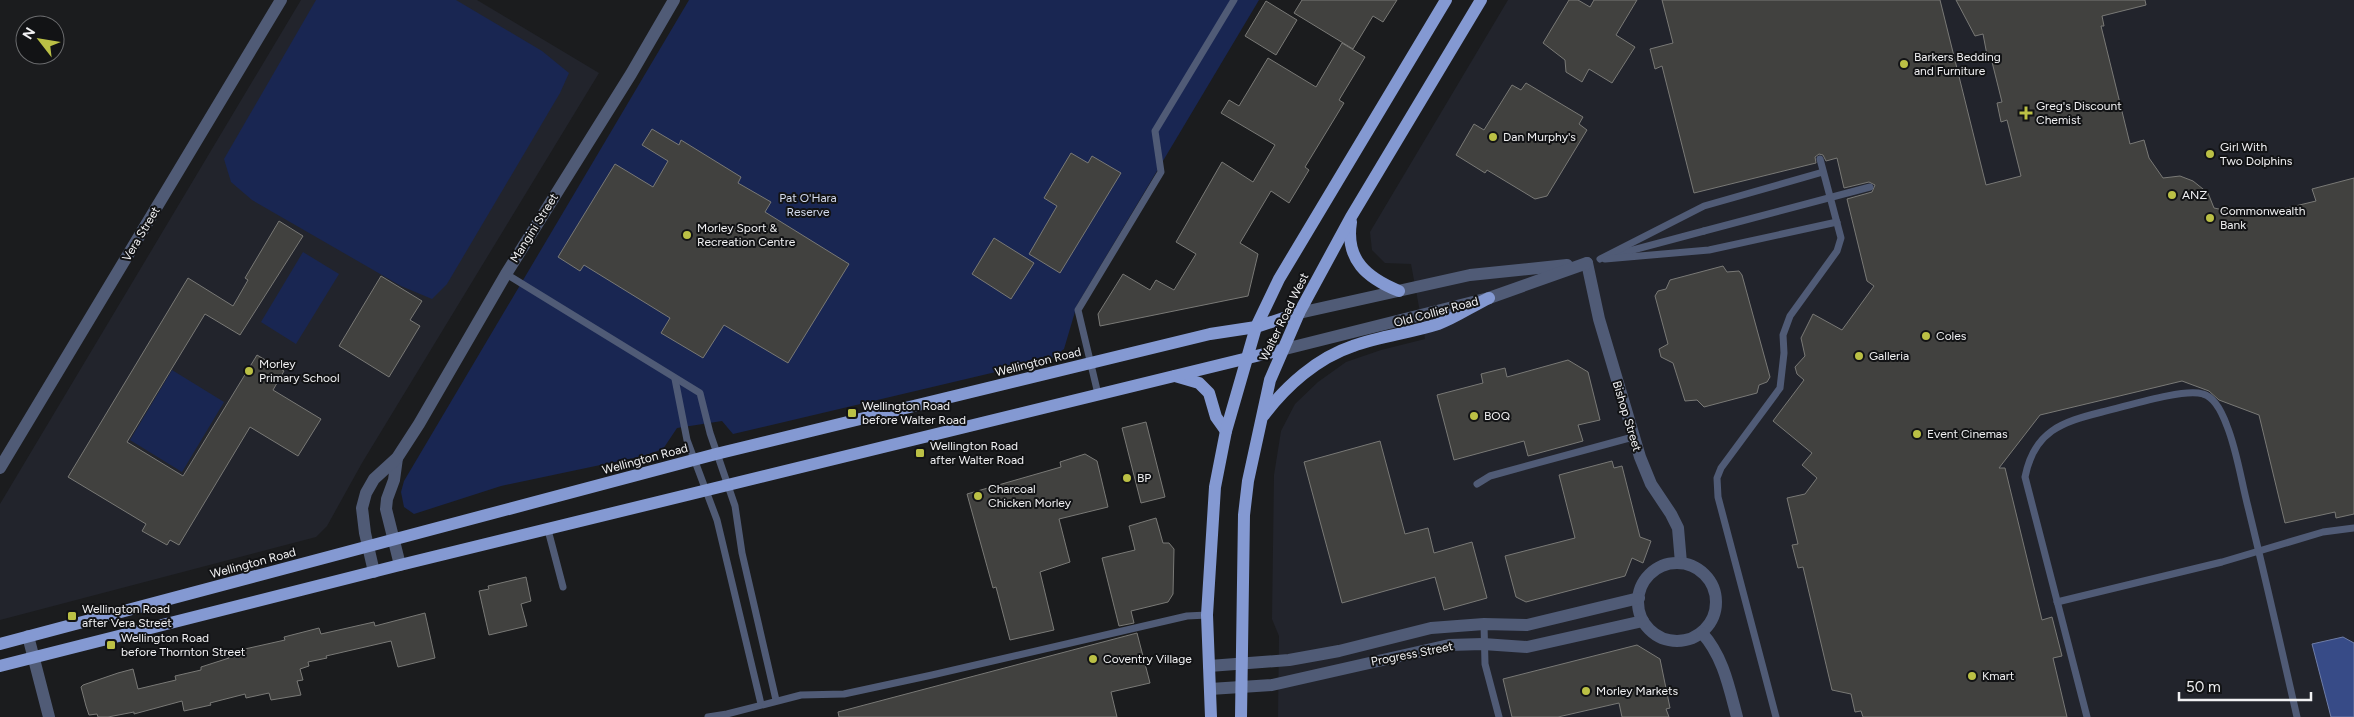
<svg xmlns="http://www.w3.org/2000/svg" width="2354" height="717" font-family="Figtree,sans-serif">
<rect width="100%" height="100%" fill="#1b1c1e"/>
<g fill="#22242c">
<polygon points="301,0 477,0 599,73 362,463 327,526 316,537 0,620 0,504"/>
<polygon points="1508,0 2354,0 2354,717 1278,717 1279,636 1272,619 1274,475 1281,431 1295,404 1318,382 1346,362 1381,350 1425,339 1411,264 1385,263 1372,250 1370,232"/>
</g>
<g fill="#192652">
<polygon points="316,0 456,0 542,51 569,73 560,93 447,284 432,299 401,286 252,200 231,182 224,159"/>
<polygon points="689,0 1259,0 1077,305 1064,349 1051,359 733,434 722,421 677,428 663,449 643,456 501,486 414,514 404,507 401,492 404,481"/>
<polygon points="303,252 339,274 296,344 261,322"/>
<polygon points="172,370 224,402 182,472 130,440"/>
</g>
<polygon fill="#374b87" stroke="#6f7da7" points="2343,637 2354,643 2354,717 2331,717 2312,644"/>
<g fill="#41413f" stroke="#797976">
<polygon points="1302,0 1397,0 1383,22 1373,16 1353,49 1294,13"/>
<polygon points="1569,0 1578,0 1590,7 1594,0 1637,0 1616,35 1635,47 1612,83 1589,69 1582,82 1566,72 1565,60 1543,43"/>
<polygon points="1662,0 1940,0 1986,185 2021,176 2007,120 2001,122 1997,103 2002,102 1990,54 1987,55 1983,34 1975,36 1956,0 2145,0 2146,5 2102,16 2104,26 2101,26 2130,144 2144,140 2149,158 2163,178 2180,176 2193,181 2208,193 2214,208 2238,213 2256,209 2258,215 2316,201 2312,189 2354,178 2354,514 2336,518 2335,512 2285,523 2259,415 2219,400 2209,391 2182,381 2040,415 1999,468 2005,468 2042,620 2052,617 2062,656 2053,658 2067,717 1863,717 1861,711 1855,712 1851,694 1832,690 1803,567 1798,568 1792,545 1798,544 1787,498 1805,494 1817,478 1802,465 1812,453 1773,421 1804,380 1797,374 1795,367 1805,356 1801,338 1813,314 1842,330 1874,286 1867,281 1847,199 1872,192 1875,185 1869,182 1844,188 1837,158 1826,161 1823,155 1819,154 1815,157 1816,163 1694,193 1662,66 1655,69 1650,49 1673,43"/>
<polygon points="1266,1 1297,20 1276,55 1245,36"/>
<polygon points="1342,43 1365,57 1339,100 1344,103 1305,167 1309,170 1289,203 1271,191 1240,243 1258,254 1248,296 1100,326 1098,314 1123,274 1150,290 1156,280 1174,290 1196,254 1176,242 1222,162 1253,182 1275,145 1221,113 1229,100 1239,106 1268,58 1316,87"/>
<polygon points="1526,83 1583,117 1579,124 1587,130 1547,196 1535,199 1487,170 1485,173 1456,155 1474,124 1484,130 1512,85 1521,90"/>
<polygon points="652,129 679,145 681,140 741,177 738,183 771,202 765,212 849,264 788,363 724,325 703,358 661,333 670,318 584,265 580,271 558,257 615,164 653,187 668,161 642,145"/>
<polygon points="1071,153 1088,163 1092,156 1121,173 1060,273 1029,254 1057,206 1044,198"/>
<polygon points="279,221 303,236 240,335 205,314 127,442 183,476 257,355 284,371 273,390 321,419 298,456 250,427 179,545 170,540 167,545 142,531 146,524 68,477 188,278 233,306 248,280 245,278"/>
<polygon points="994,238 1034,263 1011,299 972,274"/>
<polygon points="1723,266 1727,272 1739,271 1742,275 1770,377 1767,382 1759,385 1757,393 1704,407 1697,400 1685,401 1673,363 1661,357 1659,349 1668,344 1655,296 1658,291 1666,289 1670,280"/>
<polygon points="381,276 422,301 410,320 420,326 389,377 339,346"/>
<polygon points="1568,360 1588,372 1600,420 1578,425 1583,441 1528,456 1524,441 1454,460 1437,395 1483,383 1481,374 1505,368 1507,377"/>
<polygon points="1146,422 1165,497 1141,503 1122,428"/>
<polygon points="1380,441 1405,534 1428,528 1434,553 1472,542 1487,598 1444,610 1435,577 1342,603 1304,462"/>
<polygon points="1085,454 1097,461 1108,507 1059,519 1070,562 1040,572 1054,630 1010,640 996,587 993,588 967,494 1061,467 1060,462"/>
<polygon points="1612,461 1614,468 1622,466 1640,537 1651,541 1643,563 1632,558 1625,576 1526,602 1516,597 1505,556 1575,538 1559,475"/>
<polygon points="1156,518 1163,543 1169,543 1174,549 1173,594 1168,602 1131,611 1134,623 1119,626 1102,558 1135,550 1129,526"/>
<polygon points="526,577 531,601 521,604 527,626 489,635 479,591 489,589 488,586"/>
<polygon points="425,613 435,658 398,667 391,641 326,656 327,658 308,662 309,666 300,669 303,680 297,681 301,695 271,700 269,693 246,698 245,694 210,703 211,705 184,711 182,701 134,714 134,712 108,717 98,717 97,714 89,715 86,706 81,687 83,685 118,673 133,669 138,689 176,680 175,676 201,670 201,667 229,658 227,653 285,640 284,637 319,628 321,634 374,622 375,626"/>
<polygon points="1137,633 1150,683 1111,692 1117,717 839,717 838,712"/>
<polygon points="1637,645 1660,659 1670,708 1666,709 1669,717 1622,717 1619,703 1558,717 1512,717 1503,679"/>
</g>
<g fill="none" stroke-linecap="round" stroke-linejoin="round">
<g stroke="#505b76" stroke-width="7">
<polyline points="1618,254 1704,231"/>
<polyline points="1600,259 1704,206 1823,172"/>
<polyline points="1605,259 1709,250 1837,222"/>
<polyline points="506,274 700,393 710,433 735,506 742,553 776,700"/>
<polyline points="675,379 687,440 717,520 761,704"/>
<polyline points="1098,394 1078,310 1161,172 1155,131 1234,0"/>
<polyline points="1477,484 1490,476 1633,437"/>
<polyline points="548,530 563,587"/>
<polyline points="2057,602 2222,562 2323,532 2354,528"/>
<polyline points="1484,624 1485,664 1499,717"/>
<polyline points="708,717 727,714 801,695 844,694 932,675 1187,616 1207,615"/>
<polyline points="1776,717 1718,497 1717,478 1721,468 1780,388 1784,353 1783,335 1790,316 1837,251 1841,238 1820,159"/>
<path d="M2087 717 2025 477C2034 431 2062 422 2102 412 2125 407 2182 388 2203 394 2215 397 2223 415 2227 426 2237 451 2241 480 2248 507 2265 576 2281 647 2297 717"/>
</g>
<g stroke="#505b76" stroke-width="12">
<polyline points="1587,263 1599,319 1640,457 1651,484 1671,514 1678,528 1681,563"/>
<polyline points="1299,313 1470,275 1567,265"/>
<polyline points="1281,350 1489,298 1587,263"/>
<polyline points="397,458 394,480 387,499 386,509 400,565"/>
<polyline points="0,468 281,0"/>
<circle cx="1677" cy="602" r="39"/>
<polyline points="374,572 365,533 362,508 366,493 374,479 397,458 419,424 506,274 631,74 674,0"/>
<path d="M1702 633C1723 656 1729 687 1737 717"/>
<polyline points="28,636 49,717"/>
<polyline points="1209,666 1289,660 1339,651 1431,628 1484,624 1527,625 1639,598"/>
<polyline points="1210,689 1272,685 1449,645 1483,644 1527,647 1643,621"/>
</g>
<g stroke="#8499d2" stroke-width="12">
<path d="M1351 222C1345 260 1367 278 1399 291"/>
<polyline points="1175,376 1199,383 1209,393 1216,417 1226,431"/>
<path d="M1264 415C1286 386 1317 358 1353 346 1380 336 1410 333 1438 324 1455 318 1472 306 1489 298"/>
<polyline points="0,644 716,454 1210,334 1256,327 1299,313"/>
<polyline points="0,666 400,565 1281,350"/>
<polyline points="1211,717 1207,615 1215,487 1226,431 1256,327 1279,279 1446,0"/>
<polyline points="1241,717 1244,515 1248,481 1270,380 1299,313 1351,217 1481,0"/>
</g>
<polyline stroke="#505b76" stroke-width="7" points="1704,231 1870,187"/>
</g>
<g fill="#bbc045" stroke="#121315" stroke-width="2">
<circle cx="1904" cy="64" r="5"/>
<path d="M2023.5 105.5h5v5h5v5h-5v5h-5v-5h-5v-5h5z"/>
<circle cx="1493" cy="137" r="5"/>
<circle cx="2210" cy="154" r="5"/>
<circle cx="2172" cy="195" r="5"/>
<circle cx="2210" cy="218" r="5"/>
<circle cx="687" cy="235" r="5"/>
<circle cx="1926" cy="336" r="5"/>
<circle cx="1859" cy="356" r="5"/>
<circle cx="249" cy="371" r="5"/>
<rect x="847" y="408" width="10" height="10" rx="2.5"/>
<circle cx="1474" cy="416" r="5"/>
<circle cx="1917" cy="434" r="5"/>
<rect x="915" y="448" width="10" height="10" rx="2.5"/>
<circle cx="1127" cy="478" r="5"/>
<circle cx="978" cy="496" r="5"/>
<rect x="67" y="611" width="10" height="10" rx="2.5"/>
<rect x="106" y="640" width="10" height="10" rx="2.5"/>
<circle cx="1093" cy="659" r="5"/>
<circle cx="1972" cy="676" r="5"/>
<circle cx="1586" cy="691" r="5"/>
</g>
<g text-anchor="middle" stroke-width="4" stroke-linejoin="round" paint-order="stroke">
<g font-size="12" fill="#f1f1f3" stroke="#121315" text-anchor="start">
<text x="1914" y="61">Barkers Bedding<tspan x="1914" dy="14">and Furniture</tspan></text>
<text x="2036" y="110">Greg's Discount<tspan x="2036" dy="14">Chemist</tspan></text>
<text x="1503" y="141">Dan Murphy's</text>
<text x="2220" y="151">Girl With<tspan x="2220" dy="14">Two Dolphins</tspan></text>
<text x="2182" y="199">ANZ</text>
<text x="2220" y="215">Commonwealth<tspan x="2220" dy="14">Bank</tspan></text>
<text x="697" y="232">Morley Sport &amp;<tspan x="697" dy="14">Recreation Centre</tspan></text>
<text x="1936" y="340">Coles</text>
<text x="1869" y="360">Galleria</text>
<text x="259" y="368">Morley<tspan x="259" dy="14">Primary School</tspan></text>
<text x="862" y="410">Wellington Road<tspan x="862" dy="14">before Walter Road</tspan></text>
<text x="1484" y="420">BOQ</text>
<text x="1927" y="438">Event Cinemas</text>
<text x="930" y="450">Wellington Road<tspan x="930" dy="14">after Walter Road</tspan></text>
<text x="1137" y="482">BP</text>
<text x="988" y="493">Charcoal<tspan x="988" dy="14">Chicken Morley</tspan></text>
<text x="82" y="613">Wellington Road<tspan x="82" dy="14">after Vera Street</tspan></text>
<text x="121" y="642">Wellington Road<tspan x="121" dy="14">before Thornton Street</tspan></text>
<text x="1103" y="663">Coventry Village</text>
<text x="1982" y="680">Kmart</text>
<text x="1596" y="695">Morley Markets</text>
</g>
<g font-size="12" fill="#d4dbee" stroke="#121315">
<text x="808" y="202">Pat O'Hara<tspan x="808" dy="14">Reserve</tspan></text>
</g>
<g font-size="12" fill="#f1f1f3" stroke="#121315">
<text transform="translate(534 228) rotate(-58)" y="4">Mangini Street</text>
<text transform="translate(141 234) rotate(-59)" y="4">Vera Street</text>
<text transform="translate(1436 312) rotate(-15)" y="4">Old Collier Road</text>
<text transform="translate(1284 317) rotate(-64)" y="4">Walter Road West</text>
<text transform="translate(1038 362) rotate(-14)" y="4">Wellington Road</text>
<text transform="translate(1627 416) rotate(73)" y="4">Bishop Street</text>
<text transform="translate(645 459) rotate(-15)" y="4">Wellington Road</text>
<text transform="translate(253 563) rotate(-15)" y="4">Wellington Road</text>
<text transform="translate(1412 654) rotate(-11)" y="4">Progress Street</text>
</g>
</g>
<g transform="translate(40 40) rotate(301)"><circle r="24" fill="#121315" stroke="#6b6c6e"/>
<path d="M0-4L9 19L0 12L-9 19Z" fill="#bbc045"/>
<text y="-8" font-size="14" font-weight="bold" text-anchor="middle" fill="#f1f1f3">N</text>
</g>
<path d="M2179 692v8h132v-8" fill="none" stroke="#f1f1f3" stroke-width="2.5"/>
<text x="2186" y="692" font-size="15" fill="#f1f1f3" stroke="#121315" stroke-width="4" paint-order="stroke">50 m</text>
</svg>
